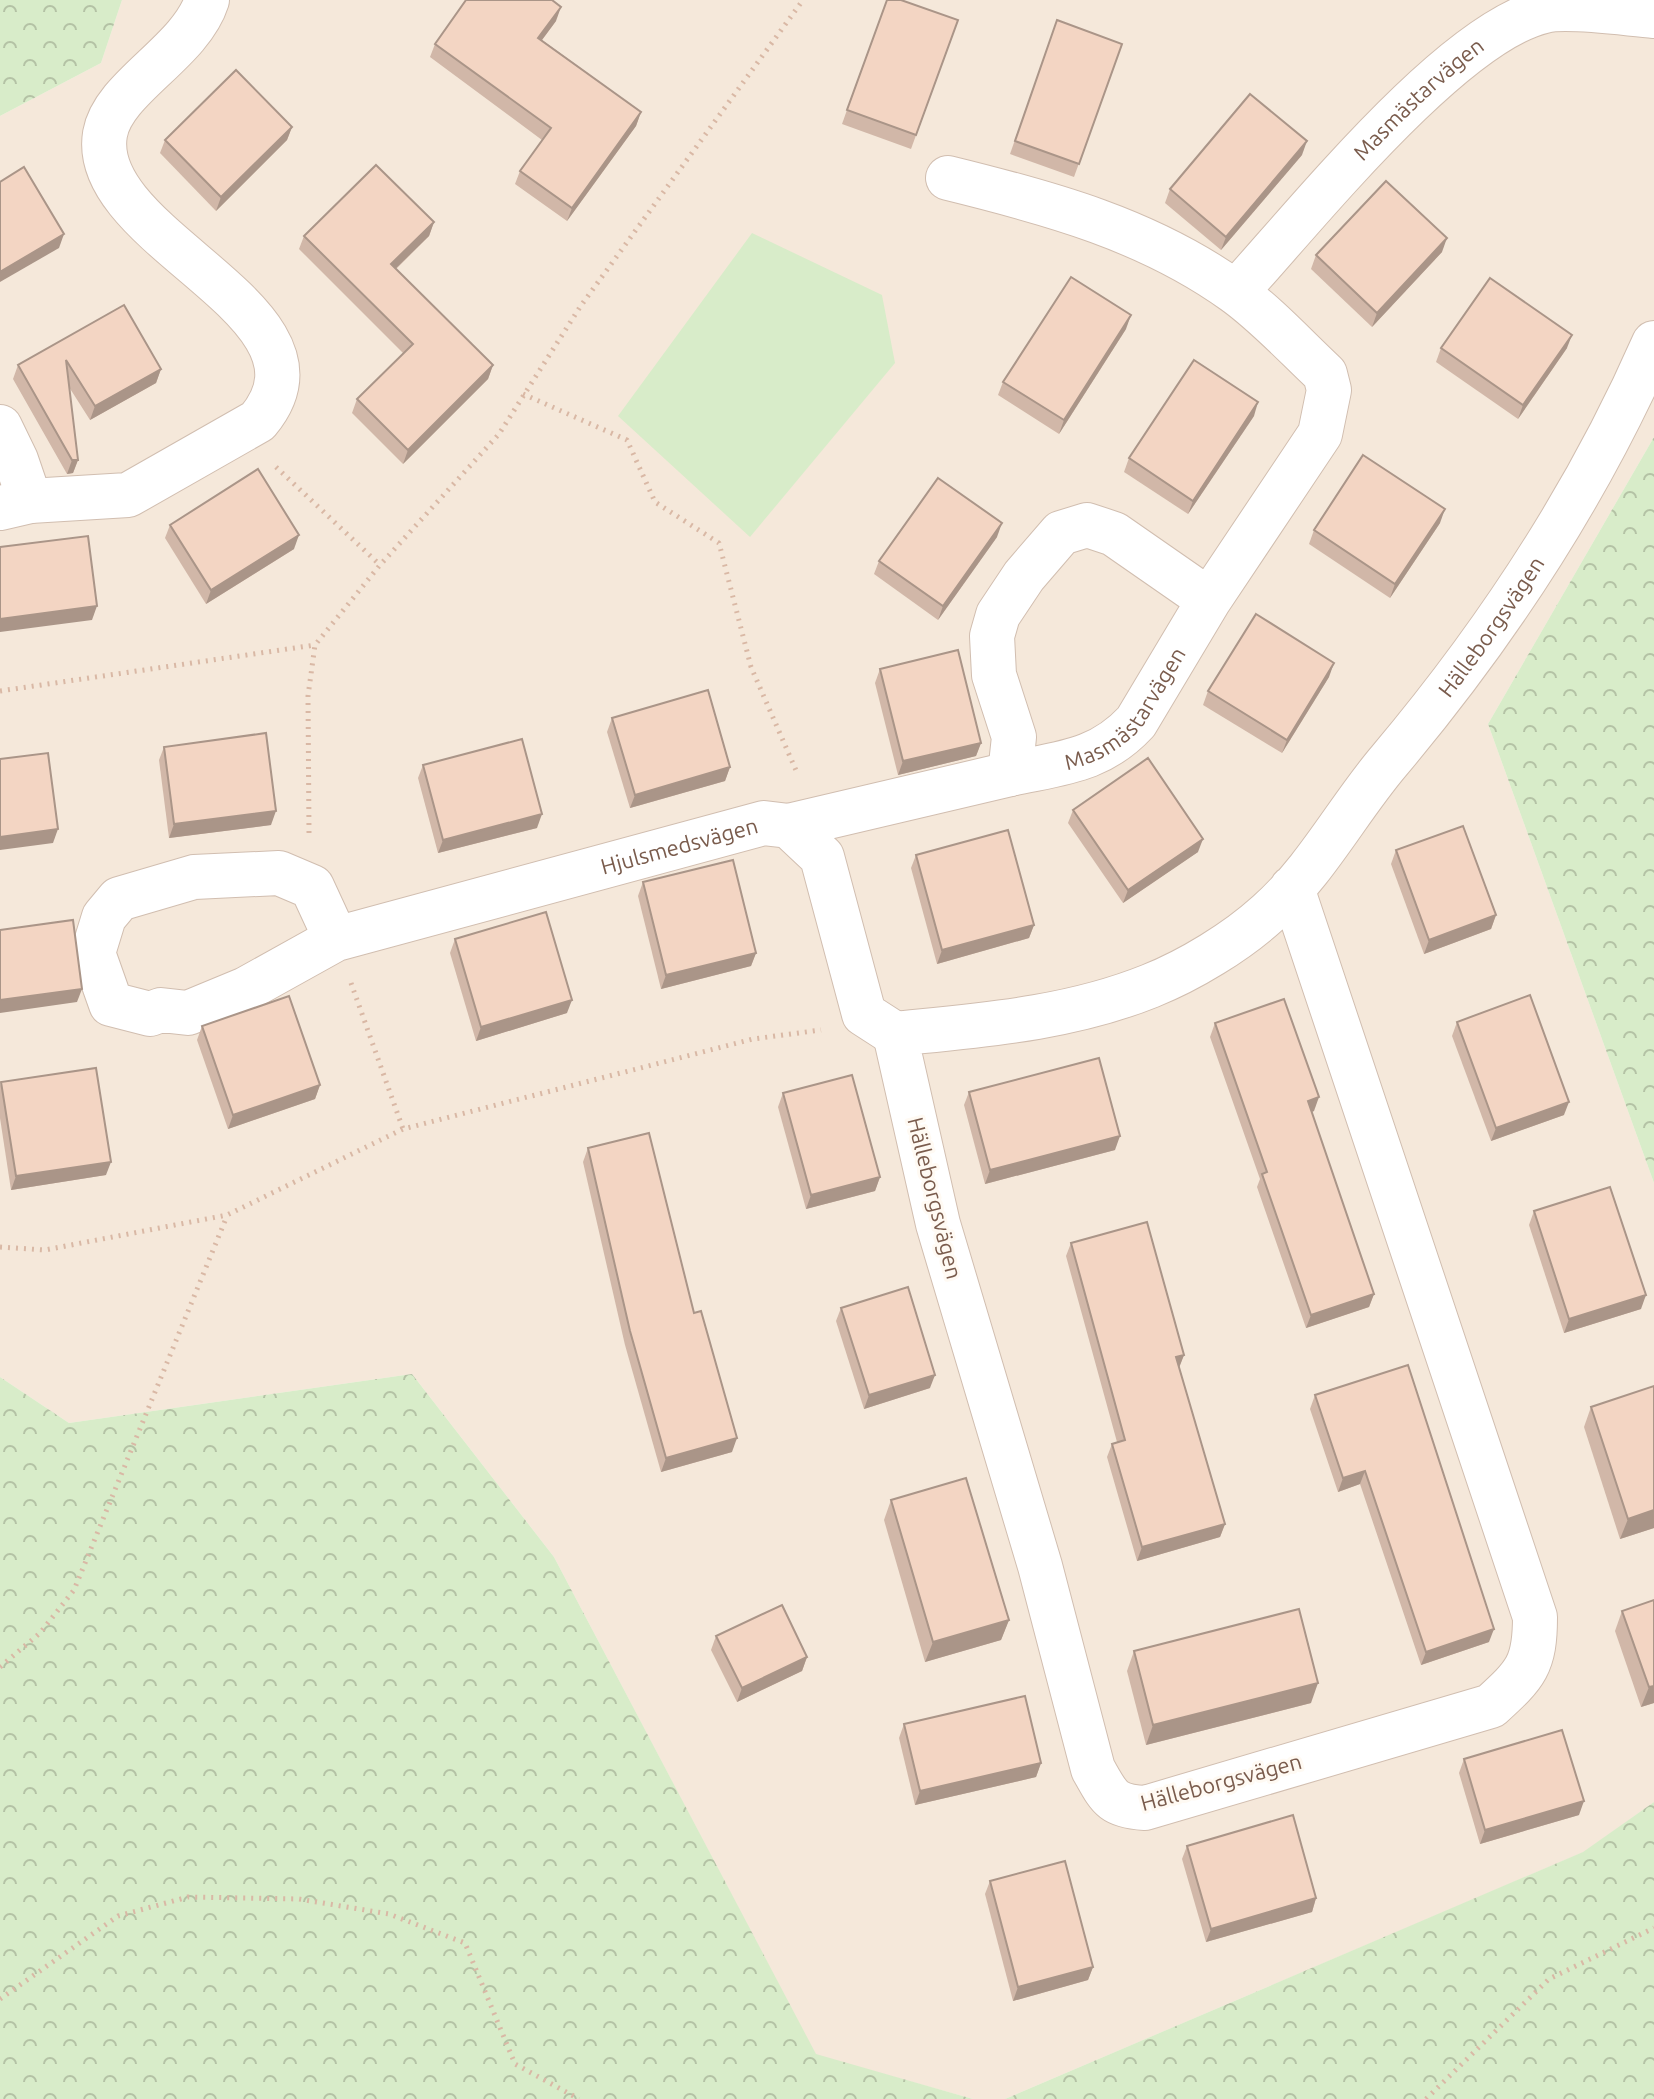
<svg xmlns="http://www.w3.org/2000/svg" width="1654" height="2099" font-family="Ubuntu,sans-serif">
<defs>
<pattern id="forest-crowns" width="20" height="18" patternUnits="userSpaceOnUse" patternTransform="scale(2)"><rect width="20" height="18" fill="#d8ecc9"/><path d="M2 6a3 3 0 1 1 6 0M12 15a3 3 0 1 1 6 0" fill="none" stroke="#b4c2a5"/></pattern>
</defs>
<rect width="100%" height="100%" fill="#fdf6ec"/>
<polygon fill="#f5e8da" points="122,0 1654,0 1654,437 1488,724 1654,1183 1654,1802 1584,1852 1005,2099 973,2099 816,2055 554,1557 412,1374 69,1423 0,1377 0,116 101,63"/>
<g fill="url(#forest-crowns)">
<polygon points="0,0 122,0 101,63 0,116"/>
<polygon points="1654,437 1654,1183 1488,724"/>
<polygon points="412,1374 554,1557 816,2054 973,2099 0,2099 0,1377 69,1423"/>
<polygon points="1654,1802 1654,2099 1005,2099 1583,1852"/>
</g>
<polygon fill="#d8ecc9" points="752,233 882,295 895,363 750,537 618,416"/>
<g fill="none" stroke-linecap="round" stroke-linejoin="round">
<g stroke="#d1beb0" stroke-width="46">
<g id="minor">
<path id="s1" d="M948 178C1050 203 1149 230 1235 292 1267 315 1296 347 1325 374L1329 390 1320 434 1209 600 1114 534 1087 525 1061 533 1024 576 998 615 992 636 994 675 1014 737 1010 774C1060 763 1099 762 1136 722L1209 600"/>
<path id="s2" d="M1236 292C1304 218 1451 33 1544 11 1568 5 1627 14 1654 16"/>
<polyline points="0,427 16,460 30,501"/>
<path d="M0 508 30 501 128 495 258 421C349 312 87 240 105 134 113 87 190 53 207 0"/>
<polyline points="789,826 1010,774"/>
<path id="s3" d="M1292 888 1535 1617C1535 1665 1526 1674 1491 1706L1145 1808C1111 1806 1109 1797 1093 1769L1040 1566 938 1224 895 1034C982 1025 1068 1019 1150 986 1190 970 1236 942 1268 913 1316 871 1348 809 1389 761 1496 634 1587 496 1654 343"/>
<path id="s4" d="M336 939 312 887 279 873 194 877 119 899 104 917 93 953 111 1004 150 1014 161 1010 188 1013 246 989 336 939 764 823 789 826 822 857 864 1014 895 1034"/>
</g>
</g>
<g stroke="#d9b8a5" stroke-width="5" stroke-dasharray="2 6" stroke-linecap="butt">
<polyline points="523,394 627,440 655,502 719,543 751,667 798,775"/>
<polyline points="276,467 380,565"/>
<polyline points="0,691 315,645"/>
<polyline points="309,833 308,696 315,645 380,565 499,434 580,307 803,0"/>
<polyline points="351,983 403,1129"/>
<polyline points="0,1247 45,1250 227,1215 403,1129 753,1039 821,1030"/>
<polyline points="0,1667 40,1633 74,1590 227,1216"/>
<polyline points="0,1999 118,1916 188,1897 299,1899 389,1914 465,1943 515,2064 579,2099"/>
<polyline points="1426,2099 1549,1979 1654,1928"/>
</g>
<use href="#minor" stroke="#fff" stroke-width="44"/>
</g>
<g fill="#d1b7a8">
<polygon points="958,20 911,149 842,124 847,110"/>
<polygon points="1057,20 1122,44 1074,177 1010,154"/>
<polygon points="556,21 542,40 641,112 636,126 567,221 515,184 520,171 542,140 430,57 435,44"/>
<polygon points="292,127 287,140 216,211 160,153 165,140"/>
<polygon points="1302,155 1221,250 1165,203 1170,189"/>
<polygon points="434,222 429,236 396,269 493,365 488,379 403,464 352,413 357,399 403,353 299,249 304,236"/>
<polygon points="1442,252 1372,327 1311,269 1316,255"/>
<polygon points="124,305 161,369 156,383 90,420 69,387 78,460 73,473 67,474 13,379 18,365"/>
<polygon points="1126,329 1059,434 998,395 1003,382"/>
<polygon points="1441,348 1567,348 1518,419 1436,362"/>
<polygon points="1254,416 1188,514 1124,472 1129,458"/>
<polygon points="1440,523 1390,598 1309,544 1314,530"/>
<polygon points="170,525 294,549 206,604 165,538"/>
<polygon points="997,537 938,620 874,574 879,561"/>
<polygon points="880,669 981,743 976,756 898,775 875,683"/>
<polygon points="1329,677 1282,753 1203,705 1208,691"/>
<polygon points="612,718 730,767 725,781 630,808 607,732"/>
<polygon points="164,747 271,825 169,838 159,760"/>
<polygon points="423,765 537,828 438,853 418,778"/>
<polygon points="1073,810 1198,852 1123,903 1068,823"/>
<polygon points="1396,850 1496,915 1491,929 1424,954 1391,864"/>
<polygon points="916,855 1034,925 1029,938 937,964 911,868"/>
<polygon points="643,882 756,953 751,966 661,989 638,896"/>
<polygon points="455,939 567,1013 476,1041 450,953"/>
<polygon points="1457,1022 1564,1115 1491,1141 1452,1036"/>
<polygon points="1215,1023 1314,1111 1312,1112 1374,1294 1369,1307 1306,1328 1257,1187 1260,1179 1210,1037"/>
<polygon points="202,1026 320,1085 315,1099 228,1129 197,1040"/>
<polygon points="1,1082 106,1175 11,1190 0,1118 0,1086"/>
<polygon points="969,1092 1115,1150 985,1184 964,1105"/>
<polygon points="783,1093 880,1177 875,1191 806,1209 778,1107"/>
<polygon points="588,1148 694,1313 732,1452 661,1472 625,1345 583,1162"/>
<polygon points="1534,1211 1641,1309 1564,1333 1529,1225"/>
<polygon points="1071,1243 1184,1355 1179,1367 1225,1524 1220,1537 1137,1561 1107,1457 1112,1444 1117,1442 1066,1256"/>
<polygon points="841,1308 930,1388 864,1409 836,1321"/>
<polygon points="1654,1386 1654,1528 1620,1539 1584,1427 1591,1407"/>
<polygon points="1315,1395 1489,1642 1421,1665 1360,1484 1338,1492 1310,1409"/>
<polygon points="891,1500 1009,1620 1001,1640 925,1662 884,1520"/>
<polygon points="1622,1611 1654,1703 1641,1707 1615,1631"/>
<polygon points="716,1636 807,1657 802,1671 737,1702 711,1650"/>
<polygon points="1134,1651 1311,1703 1146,1745 1127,1671"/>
<polygon points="904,1724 1041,1763 1036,1777 915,1805 899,1738"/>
<polygon points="1464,1759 1579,1815 1480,1844 1459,1773"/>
<polygon points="1187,1846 1316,1898 1312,1912 1206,1942 1182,1859"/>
<polygon points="990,1881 1093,1967 1088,1980 1013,2001 985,1894"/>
</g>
<g fill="#aa9588">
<polygon points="561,7 556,21 533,52 538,38"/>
<polygon points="641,112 636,126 567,221 572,208"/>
<polygon points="292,127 287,140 216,211 221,197"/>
<polygon points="1307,141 1302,155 1221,250 1226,237"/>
<polygon points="434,222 429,236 386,278 391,264"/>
<polygon points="64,234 59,248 0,282 0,272"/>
<polygon points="1447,238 1442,252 1372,327 1377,313"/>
<polygon points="1131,315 1126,329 1059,434 1064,420"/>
<polygon points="1572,335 1567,348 1518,419 1523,405"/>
<polygon points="493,365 488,379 403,464 408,450"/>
<polygon points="161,369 156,383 90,420 95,406"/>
<polygon points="1258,402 1254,416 1188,514 1193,501"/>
<polygon points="72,460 78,460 73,473 67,474"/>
<polygon points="1445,509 1440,523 1390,598 1395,584"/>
<polygon points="1002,523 997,537 938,620 943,606"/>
<polygon points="299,535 294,549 206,604 211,590"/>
<polygon points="97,606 92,620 0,632 0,619"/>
<polygon points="1334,663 1329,677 1282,753 1287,740"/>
<polygon points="981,743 976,756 898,775 903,761"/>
<polygon points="730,767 725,781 630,808 635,795"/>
<polygon points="276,811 271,825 169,838 174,824"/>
<polygon points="542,814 537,828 438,853 443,840"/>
<polygon points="58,829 53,843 0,850 0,837"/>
<polygon points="1203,839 1198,852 1123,903 1128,890"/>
<polygon points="1496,915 1491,929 1424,954 1429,940"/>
<polygon points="1034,925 1029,938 937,964 942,950"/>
<polygon points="756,953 751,966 661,989 666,975"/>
<polygon points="82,989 77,1002 0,1013 0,1000"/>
<polygon points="572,1000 567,1013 476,1041 481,1027"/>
<polygon points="320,1085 315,1099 228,1129 233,1115"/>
<polygon points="1319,1097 1314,1111 1303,1115 1308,1101"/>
<polygon points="1569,1102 1564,1115 1491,1141 1496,1128"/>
<polygon points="1120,1136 1115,1150 985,1184 990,1170"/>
<polygon points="111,1162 106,1175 11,1190 16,1176"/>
<polygon points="880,1177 875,1191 806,1209 811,1195"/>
<polygon points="1374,1294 1369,1307 1306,1328 1311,1315"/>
<polygon points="1646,1295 1641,1309 1564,1333 1569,1319"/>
<polygon points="1184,1355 1179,1368 1176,1357"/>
<polygon points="935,1375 930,1388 864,1409 869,1395"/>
<polygon points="737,1438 732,1452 661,1472 666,1458"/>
<polygon points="1365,1471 1360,1484 1338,1492 1343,1478"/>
<polygon points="1654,1510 1654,1528 1620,1539 1628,1519"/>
<polygon points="1225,1524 1220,1537 1137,1561 1142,1547"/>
<polygon points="1009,1620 1001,1640 925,1662 933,1642"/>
<polygon points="1494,1629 1489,1642 1421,1665 1426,1652"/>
<polygon points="807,1657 802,1671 737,1702 742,1688"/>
<polygon points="1318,1683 1311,1703 1146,1745 1153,1725"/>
<polygon points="1654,1686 1654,1703 1641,1707 1649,1687"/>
<polygon points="1041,1763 1036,1777 915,1805 920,1791"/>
<polygon points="1584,1801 1579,1815 1480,1844 1485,1830"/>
<polygon points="1316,1898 1312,1912 1206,1942 1211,1929"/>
<polygon points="1093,1967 1088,1980 1013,2001 1018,1987"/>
</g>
<g fill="#f3d5c3" stroke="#aa9588" stroke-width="2">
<polygon points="466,0 552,0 561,7 538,38 641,112 572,208 520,171 551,128 435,44"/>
<polygon points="887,0 901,0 958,20 916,135 847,110"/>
<polygon points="1057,20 1122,44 1079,164 1015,141"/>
<polygon points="236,70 292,127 221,197 165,140"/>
<polygon points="1250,94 1307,141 1226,237 1170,189"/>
<polygon points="376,165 434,222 391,264 493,365 408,450 357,399 413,344 304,236"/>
<polygon points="24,167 64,234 0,272 0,182"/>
<polygon points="1386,181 1447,238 1377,313 1316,255"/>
<polygon points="1071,277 1131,315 1064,420 1003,382"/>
<polygon points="1490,278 1572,335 1523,405 1441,348"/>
<polygon points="124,305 161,369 95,406 66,360 78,460 72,460 18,365"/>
<polygon points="1194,360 1258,402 1193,501 1129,458"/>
<polygon points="1363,455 1445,509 1395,584 1314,530"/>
<polygon points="258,469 299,535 211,590 170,525"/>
<polygon points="938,478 1002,523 943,606 879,561"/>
<polygon points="88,536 97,606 0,619 0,547"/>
<polygon points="1256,614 1334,663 1287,740 1208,691"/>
<polygon points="958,650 981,743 903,761 880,669"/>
<polygon points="708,690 730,767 635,795 612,718"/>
<polygon points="266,733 276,811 174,824 164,747"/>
<polygon points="522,739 542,814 443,840 423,765"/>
<polygon points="48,753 58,829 0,837 0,759"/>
<polygon points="1148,758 1203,839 1128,890 1073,810"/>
<polygon points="1463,826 1496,915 1429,940 1396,850"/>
<polygon points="1008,830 1034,925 942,950 916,855"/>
<polygon points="733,860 756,953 666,975 643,882"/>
<polygon points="546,912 572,1000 481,1027 455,939"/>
<polygon points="73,920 82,989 0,1000 0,930"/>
<polygon points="1530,995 1569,1102 1496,1128 1457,1022"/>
<polygon points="289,996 320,1085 233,1115 202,1026"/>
<polygon points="1284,999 1319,1097 1308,1101 1374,1294 1311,1315 1262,1174 1267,1172 1215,1023"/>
<polygon points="1099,1058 1120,1136 990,1170 969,1092"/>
<polygon points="96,1068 111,1162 16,1176 1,1082"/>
<polygon points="852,1075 880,1177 811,1195 783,1093"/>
<polygon points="649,1133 694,1313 701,1311 737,1438 666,1458 630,1331 588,1148"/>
<polygon points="1610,1187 1646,1295 1569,1319 1534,1211"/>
<polygon points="1147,1222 1184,1355 1176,1357 1225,1524 1142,1547 1112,1444 1125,1440 1071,1243"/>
<polygon points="908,1287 935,1375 869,1395 841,1308"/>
<polygon points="1408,1365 1494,1629 1426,1652 1365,1471 1343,1478 1315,1395"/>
<polygon points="1654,1386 1654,1510 1628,1519 1591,1407"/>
<polygon points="966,1478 1009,1620 933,1642 891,1500"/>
<polygon points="1654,1600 1654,1686 1649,1687 1622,1611"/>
<polygon points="782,1605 807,1657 742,1688 716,1636"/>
<polygon points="1299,1609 1318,1683 1153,1725 1134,1651"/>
<polygon points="1025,1696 1041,1763 920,1791 904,1724"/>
<polygon points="1562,1730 1584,1801 1485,1830 1464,1759"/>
<polygon points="1293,1815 1316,1898 1211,1929 1187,1846"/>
<polygon points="1065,1861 1093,1967 1018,1987 990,1881"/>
</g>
<g text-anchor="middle" stroke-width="6" stroke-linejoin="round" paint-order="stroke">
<g font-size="22" fill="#7a5c4d" stroke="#fffaf3">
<text dy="8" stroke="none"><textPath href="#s2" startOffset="266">Masmästarvägen</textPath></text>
<text dy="8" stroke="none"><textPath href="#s3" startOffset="2828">Hälleborgsvägen</textPath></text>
<text dy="8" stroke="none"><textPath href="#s1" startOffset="1272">Masmästarvägen</textPath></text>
<text dy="8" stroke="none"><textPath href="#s4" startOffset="972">Hjulsmedsvägen</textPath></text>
<text transform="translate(935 1198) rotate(76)" y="8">Hälleborgsvägen</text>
<text transform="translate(1221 1782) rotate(-15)" y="8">Hälleborgsvägen</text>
</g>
</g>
</svg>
